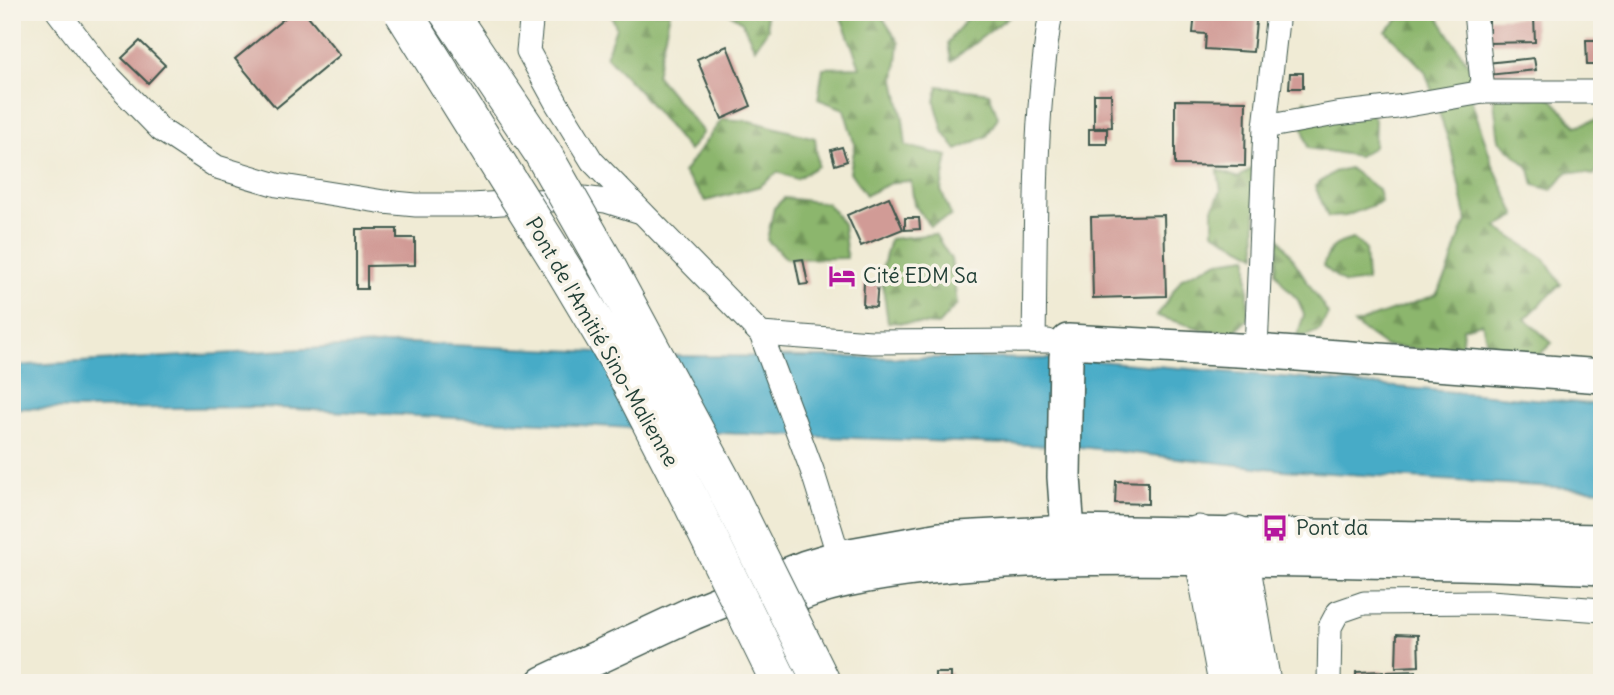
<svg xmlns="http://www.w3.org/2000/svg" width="1614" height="695" font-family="Delius,sans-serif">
<defs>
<pattern id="forest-firs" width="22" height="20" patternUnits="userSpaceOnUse" patternTransform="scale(1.75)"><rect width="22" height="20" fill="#8cb66d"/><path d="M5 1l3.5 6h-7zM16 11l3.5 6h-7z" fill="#72955a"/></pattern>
</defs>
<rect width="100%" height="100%" fill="#f7f3e8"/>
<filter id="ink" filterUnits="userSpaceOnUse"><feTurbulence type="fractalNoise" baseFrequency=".0143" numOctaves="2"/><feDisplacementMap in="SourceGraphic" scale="14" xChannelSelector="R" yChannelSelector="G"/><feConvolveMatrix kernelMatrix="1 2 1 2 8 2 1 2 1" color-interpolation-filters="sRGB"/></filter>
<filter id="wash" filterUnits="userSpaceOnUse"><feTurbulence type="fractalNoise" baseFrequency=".00686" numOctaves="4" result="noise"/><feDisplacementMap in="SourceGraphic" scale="28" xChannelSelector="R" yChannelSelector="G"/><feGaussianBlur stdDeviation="1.57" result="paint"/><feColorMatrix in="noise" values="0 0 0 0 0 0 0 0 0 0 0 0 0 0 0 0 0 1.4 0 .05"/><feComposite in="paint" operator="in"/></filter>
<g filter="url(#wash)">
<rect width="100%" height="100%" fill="#f0ebd5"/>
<g fill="url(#forest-firs)" stroke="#567a50" stroke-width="2">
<polygon points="610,12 670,12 656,75 703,132 689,151 640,92 606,56 616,27"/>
<polygon points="728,12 765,12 768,29 755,48 742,22"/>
<polygon points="839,12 879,12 899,43 895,80 903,119 906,146 948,156 941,190 951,216 930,226 914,204 911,181 893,182 866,195 850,172 855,146 844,109 818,99 823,68 860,67"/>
<polygon points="972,12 1015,12 951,61 948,43"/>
<polygon points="1436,14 1473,72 1472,102 1493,165 1516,216 1496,227 1545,259 1561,284 1525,319 1552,343 1540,354 1511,358 1489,351 1482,323 1463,328 1461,353 1385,346 1354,324 1436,295 1447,275 1461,233 1467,221 1451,148 1425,71 1386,31 1400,18"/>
<polygon points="1520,78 1553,100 1576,126 1599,119 1600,164 1594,175 1568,171 1552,190 1534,185 1530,169 1499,140 1492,86"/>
<polygon points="938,86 989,93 998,117 987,136 957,150 944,133 935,102"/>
<polygon points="1346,99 1361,100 1375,120 1374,147 1358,156 1308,148 1302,124 1305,100 1326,112"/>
<polygon points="722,119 750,121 815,138 818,166 796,179 778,172 760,186 706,201 683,173"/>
<polygon points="1255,166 1256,255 1213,232 1213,208 1221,191 1218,170 1238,178"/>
<polygon points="1349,168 1366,181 1378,189 1381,202 1346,216 1328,217 1315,186 1334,172"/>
<polygon points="784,198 827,203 843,224 847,258 787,259 767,240 774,208"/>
<polygon points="935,234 951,259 957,304 938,325 888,322 881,274 890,239"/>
<polygon points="1279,237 1328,314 1320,330 1306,336 1297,336 1304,315 1298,300 1284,285 1276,272"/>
<path d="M1353 239 1365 248 1367 281 1345 284 1323 266C1330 247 1333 244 1353 239Z"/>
<polygon points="1248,257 1248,319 1235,331 1208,331 1157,316 1182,278 1219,261"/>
</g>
<polygon fill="#47abc7" stroke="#33747e" stroke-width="2" points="410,343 681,356 1076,359 1602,405 1602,490 1283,470 1080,447 721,433 260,407 87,409 12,408 12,366"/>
<g id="blocks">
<g fill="#d19b96">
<polygon points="292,12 305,12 340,55 276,108 235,59"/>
<polygon points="1195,12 1257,12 1253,52 1205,49 1206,34 1193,33"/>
<polygon points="1534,17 1535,42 1489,43 1489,18"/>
<polygon points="1586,40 1602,40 1602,65 1587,65"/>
<polygon points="140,41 165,65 148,83 122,58"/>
<polygon points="727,46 751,106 722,119 697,59"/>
<polygon points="1534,58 1536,70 1488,75 1487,63"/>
<polygon points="1290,73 1303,73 1303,88 1289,88"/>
<polygon points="1094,94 1111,94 1112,127 1094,128"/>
<polygon points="1175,100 1246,101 1245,166 1175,165"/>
<rect x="1089" y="129" width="18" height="15"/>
<polygon points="842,147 847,161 835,165 831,150"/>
<polygon points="889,197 903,229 861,246 847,215"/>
<polygon points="1164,215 1166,296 1093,298 1091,217"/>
<polygon points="905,218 919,218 920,229 905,230"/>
<polygon points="356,229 397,229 397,238 415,238 415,265 367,266 367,289 356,289"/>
<polygon points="803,259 808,284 800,285 795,260"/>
<polygon points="864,282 878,282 876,307 863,306"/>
<polygon points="1116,481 1148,482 1148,504 1115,503"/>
<polygon points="1397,634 1418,635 1419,666 1396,667"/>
<polygon points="1383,671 1383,683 1356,683 1356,672"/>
<polygon points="1416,671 1416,683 1386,683 1386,672"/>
<rect x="935" y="673" width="16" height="10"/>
</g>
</g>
</g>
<g filter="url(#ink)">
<use href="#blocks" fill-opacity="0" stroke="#3e574c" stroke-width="2"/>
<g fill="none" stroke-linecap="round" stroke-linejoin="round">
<g stroke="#3e574c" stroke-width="25">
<g id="street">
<polyline points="58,12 101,68 161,130 217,167 277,185 384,202 416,205 472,205 583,198 606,201 638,211"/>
<polyline points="532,12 528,51 557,104 592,161 761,334 812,470 843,570"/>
<polyline points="1475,12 1483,92"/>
<polyline points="1265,127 1336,114 1397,107 1483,92 1602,92"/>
<polyline points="761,334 871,342 1048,341"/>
<path d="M1034 341C1036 232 1033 120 1051 12"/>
<polyline points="1256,351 1265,127 1278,12"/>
<polyline points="1329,683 1330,627 1338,612 1364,603 1490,602 1602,610"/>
</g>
</g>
<g stroke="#3e574c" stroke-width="36">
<g id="secondary">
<polyline points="1067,553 1068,532 1064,477 1066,357 1068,341 1256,351 1602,376"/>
<path d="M756 612C786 600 815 586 846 580 976 554 1115 558 1247 559 1365 561 1484 562 1602 568"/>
<polyline points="543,683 693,613 806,567 839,557 940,539 1068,532 1602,541"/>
</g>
</g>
<g stroke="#3e574c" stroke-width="39">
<g id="primary">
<polyline points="1199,534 1227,683"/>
<polyline points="1236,534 1262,683"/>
</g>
</g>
<use href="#street" stroke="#fff" stroke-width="23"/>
<use href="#secondary" stroke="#fff" stroke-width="33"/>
<use href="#primary" stroke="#fff" stroke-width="37"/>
<g stroke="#3e574c" stroke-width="39" stroke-linecap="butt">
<g id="primary-bridge">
<polyline points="403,12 566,273 622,367 690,499 780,683"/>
<polyline points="448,12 542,152 604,261 721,479 822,683"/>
</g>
</g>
<use href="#primary-bridge" stroke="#fff" stroke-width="37"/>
</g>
</g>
<defs>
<g id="hotel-bare" transform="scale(2.1)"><path d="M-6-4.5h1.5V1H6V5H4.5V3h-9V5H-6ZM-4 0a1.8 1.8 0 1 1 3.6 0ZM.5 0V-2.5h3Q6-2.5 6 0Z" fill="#b5179e" stroke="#f7f3e8" stroke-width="2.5" paint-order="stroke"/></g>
<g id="bus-bare" transform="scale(2.1)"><path d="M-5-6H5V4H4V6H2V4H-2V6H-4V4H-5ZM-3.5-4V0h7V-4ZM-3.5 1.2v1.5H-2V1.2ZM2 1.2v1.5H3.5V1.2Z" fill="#b5179e" stroke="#f7f3e8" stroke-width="2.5" paint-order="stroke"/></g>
</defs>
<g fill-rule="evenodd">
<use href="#hotel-bare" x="842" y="276"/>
<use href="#bus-bare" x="1275" y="528"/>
</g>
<g text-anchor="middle" stroke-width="7" stroke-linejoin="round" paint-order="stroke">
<g font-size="21" fill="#1f3d34" stroke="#f7f3e8" text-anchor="start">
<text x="863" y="283">Cité EDM Sa</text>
<text x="1296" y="535">Pont da</text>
</g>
<g font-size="21" fill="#1f3d34" stroke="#f7f3e8">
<text transform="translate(602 342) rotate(60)" y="7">Pont de l'Amitié Sino-Malienne</text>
</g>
</g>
<rect width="1614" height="695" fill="none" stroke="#f7f3e8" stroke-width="42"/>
</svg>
